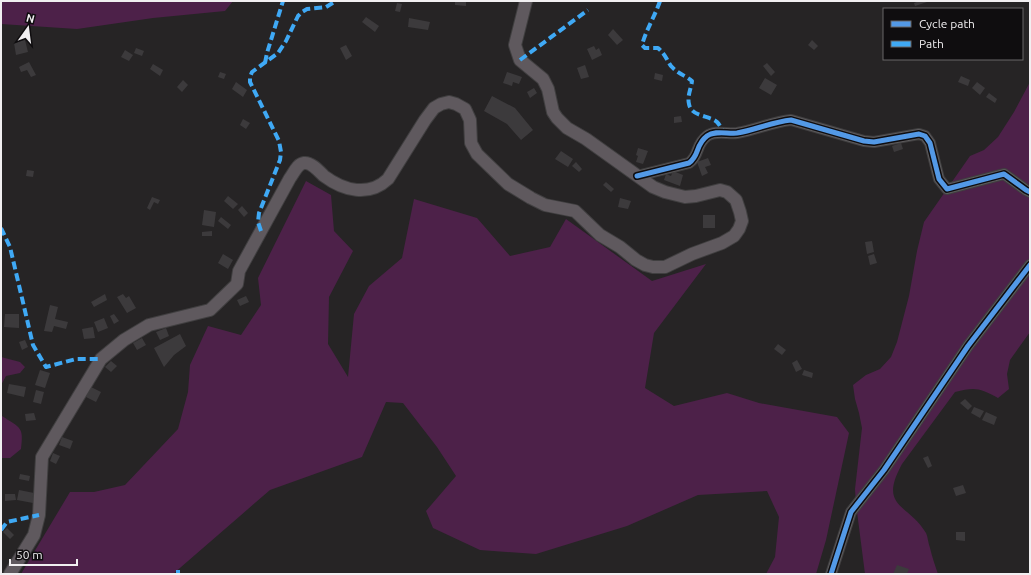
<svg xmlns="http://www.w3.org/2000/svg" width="1031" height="575" font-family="Ubuntu,sans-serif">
<rect width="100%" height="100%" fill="#262425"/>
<g fill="#4d2149">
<polygon points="1,1 233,1 225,11 153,18 77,29 1,24"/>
<path d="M1030 82V332L1010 360 1007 374 1009 389 998 398C980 388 975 387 955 392L902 464C878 508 908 503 926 533 928 537 928 543 930 548 932 557 935 565 938 574H865L856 504 855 489 862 428 859 413 855 399 853 385 866 375 880 369 891 357 897 342 909 296 917 251 924 222 970 156 984 150 998 137 1014 112Z"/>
<polygon points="306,181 331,195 334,231 353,251 329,297 328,344 348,377 354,314 369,286 402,258 414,199 477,218 510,256 550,247 566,219 652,281 706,264 654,333 645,388 674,406 727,393 759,403 837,417 849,433 826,540 816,574 766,574 775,557 779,517 767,491 698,495 627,526 536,554 480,550 433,528 426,511 456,476 437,447 403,403 386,402 362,457 270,490 173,574 21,574 70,492 94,492 125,485 178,429 188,392 190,365 208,326 241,335 261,305 258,278"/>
<polygon points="1,357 20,362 25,367 20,373 6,376 1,385"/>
<path d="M1 413 2 416C20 428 24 426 21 449L10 458H1Z"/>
</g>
<g fill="#3c3a3c">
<polygon points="455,1 466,1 466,6 455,5"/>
<polygon points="919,1 930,1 915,6 914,3"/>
<polygon points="397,3 402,4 400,12 395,11"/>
<polygon points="366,17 379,26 375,32 362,22"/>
<polygon points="409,18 430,22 428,30 408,27"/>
<polygon points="613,29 623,40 617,45 608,35"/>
<polygon points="25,40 28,52 16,55 14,43"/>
<polygon points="812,40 818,46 814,50 808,45"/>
<polygon points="346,45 352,56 346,60 340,48"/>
<polygon points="594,46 596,50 599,48 602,55 592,60 587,49"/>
<polygon points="136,48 144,51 142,56 134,53"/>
<polygon points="125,50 133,55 129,61 121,57"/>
<polygon points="29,62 36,75 31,77 27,70 21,72 19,67"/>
<polygon points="767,63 775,72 771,76 763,66"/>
<polygon points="153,64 163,70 160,76 150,69"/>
<polygon points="585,65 589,77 581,79 577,68"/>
<polygon points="220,72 226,74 224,79 218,77"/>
<polygon points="507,72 522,77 519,84 513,82 512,86 503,83"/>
<polygon points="655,73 663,75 662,81 654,79"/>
<polygon points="961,76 970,80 968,86 958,82"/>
<polygon points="765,78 777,85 771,95 759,88"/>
<polygon points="183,80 188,85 182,92 177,87"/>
<polygon points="236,82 247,90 243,97 232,89"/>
<polygon points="977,82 985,88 980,95 972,88"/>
<polygon points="534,88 537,93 530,98 527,92"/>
<polygon points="989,93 997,99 995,103 986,97"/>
<polygon points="492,96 515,108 533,130 521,140 507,124 484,111"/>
<polygon points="681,116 682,122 674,123 674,117"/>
<polygon points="243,119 250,123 246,129 240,125"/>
<polygon points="901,143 903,149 894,152 892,146"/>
<polygon points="638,148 648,151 643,164 636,162 638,156 636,155"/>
<polygon points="561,151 573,159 568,167 555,159"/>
<polygon points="708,158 711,165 705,167 708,173 702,176 697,162"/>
<polygon points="576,162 582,169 579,172 572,166"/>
<polygon points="27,170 34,171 33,177 26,176"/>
<polygon points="673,171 683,175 680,186 664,180 666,174 671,176"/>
<polygon points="606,182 614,189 611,192 603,185"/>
<polygon points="228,196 238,204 233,209 224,201"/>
<polygon points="152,197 160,200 158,204 154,202 150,210 147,208"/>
<polygon points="620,198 631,201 628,209 618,207"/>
<polygon points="242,206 248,213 244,217 238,210"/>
<polygon points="204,210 216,212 214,227 202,225"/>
<rect x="703" y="215" width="12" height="13"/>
<polygon points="221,217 231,225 228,229 218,221"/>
<polygon points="212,231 212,236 202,236 202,232"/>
<polygon points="872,241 874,252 867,254 865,242"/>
<polygon points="223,254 233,260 228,269 218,263"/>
<polygon points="874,254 877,263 870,265 868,256"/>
<polygon points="105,294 107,300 94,307 91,302"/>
<polygon points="123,294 126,298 129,296 136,308 127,313 117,297"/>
<polygon points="246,296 249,302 240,306 237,300"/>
<polygon points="50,305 58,307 55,319 68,322 66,329 54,326 52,332 44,331"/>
<polygon points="5,314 19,314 19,328 4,327"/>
<polygon points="114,314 119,321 114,324 110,316"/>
<polygon points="104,318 108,328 98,332 94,322"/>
<polygon points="93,327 95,338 84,339 82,329"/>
<polygon points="166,328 169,336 160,340 156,332"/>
<polygon points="180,334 186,346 174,355 164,367 154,348"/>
<polygon points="142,338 146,345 137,350 133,343"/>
<polygon points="25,340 28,347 22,350 19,342"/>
<polygon points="778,344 786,350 782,355 774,349"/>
<polygon points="797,360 802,369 796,372 792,363"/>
<polygon points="111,361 117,366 111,372 105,367"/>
<polygon points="40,370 50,373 45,388 35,385"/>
<polygon points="804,370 813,373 812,378 802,375"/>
<polygon points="9,384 26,387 24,397 7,393"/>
<polygon points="91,387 101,392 96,402 86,397"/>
<polygon points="36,390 44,392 41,404 33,402"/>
<polygon points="965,399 972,406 968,410 960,403"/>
<polygon points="974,407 984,411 980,418 971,413"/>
<polygon points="986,412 997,417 994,425 982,420"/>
<polygon points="34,413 36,420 26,421 25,414"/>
<polygon points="62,437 73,441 70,449 59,445"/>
<polygon points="53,453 60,456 56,464 50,461"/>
<polygon points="928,456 932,466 928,468 923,458"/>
<polygon points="20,474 30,476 29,481 19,479"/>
<polygon points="963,485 966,493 956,496 953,488"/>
<polygon points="19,490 34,493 33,503 17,500"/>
<polygon points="5,494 15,494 16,500 5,501"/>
<polygon points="7,528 14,535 10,539 3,532"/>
<polygon points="956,532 965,532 965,541 956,540"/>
<polygon points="897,565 909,569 907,574 893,574"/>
</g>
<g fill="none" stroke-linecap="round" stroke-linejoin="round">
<g stroke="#403f40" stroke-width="12">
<g id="minor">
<path d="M637 176 689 163C700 155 695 145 707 136 715 130 727 134 737 133 755 130 772 122 791 120L864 141 874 142 919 134 925 136 930 143 939 179 947 189 1004 174 1026 190 1030 192"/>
<polyline points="831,574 851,512 884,470 968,346 1030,265"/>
</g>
</g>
<g stroke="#403f40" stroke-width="14">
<path id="major" d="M10 574 34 535 39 515 42 457 101 359 124 340 149 325 210 310 237 284 239 271 290 178C294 173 297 164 304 163 311 162 319 171 324 176 344 191 369 197 388 179L425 120 434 108 441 104 449 102 456 104 465 109 470 120 471 143 477 154 508 184 531 198 545 205 575 211 600 235 620 247 636 260 645 265 653 267H665L692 254 722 243 734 236 739 229 742 221 740 212 736 200 727 192 720 190 696 196 685 197 665 192 653 187 586 139 567 128 557 118 553 112 548 89 543 79 520 60 515 45 526 1"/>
</g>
<use href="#minor" stroke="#5d5b5d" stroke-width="10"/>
<use href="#major" stroke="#5f595e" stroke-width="12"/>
<g stroke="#3fa9f5" stroke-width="4" stroke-dasharray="8 4" stroke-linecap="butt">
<path d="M660 1C655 16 646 30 642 45L645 48H658C666 55 666 59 671 66 677 73 686 76 692 81 691 89 687 96 689 104 691 117 709 115 717 122 720 125 722 130 724 133"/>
<polyline points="520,60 588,10"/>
<polyline points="265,63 267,53 283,1"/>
<polyline points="1,228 10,247 33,345 46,367 76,359 101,359"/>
<polyline points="261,231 258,222 259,213 280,160 281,152 279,141 250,82 250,77 252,72 278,53 286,41 298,16 302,12 307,9 326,7 336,1"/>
<polyline points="1,530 7,522 39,515"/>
<polyline points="178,574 178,570"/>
</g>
<g stroke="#0f0d0f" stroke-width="8">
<g id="cycleway">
<path d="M637 176 689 163C700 155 695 145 707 136 715 130 727 134 737 133 755 130 772 122 791 120L864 141 874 142 919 134 925 136 930 143 939 179 947 189 1004 174 1026 190 1030 192"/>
<polyline points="831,574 851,512 884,470 968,346 1030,265"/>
</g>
</g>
<use href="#cycleway" stroke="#5399e6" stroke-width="5"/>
</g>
<rect width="1031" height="575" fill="none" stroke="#f1eff1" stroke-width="4"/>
<rect x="883" y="8" width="140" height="52" fill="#0f0d0f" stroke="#696769"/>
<rect x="891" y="21" width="20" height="6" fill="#5399e6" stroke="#696769"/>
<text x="919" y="28" font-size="12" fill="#f1eff1">Cycle path</text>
<rect x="891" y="41" width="20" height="6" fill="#3fa9f5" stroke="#696769"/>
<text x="919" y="48" font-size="12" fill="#f1eff1">Path</text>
<g transform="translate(28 28) rotate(14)" stroke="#0f0d0f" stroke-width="3" paint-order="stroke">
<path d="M0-3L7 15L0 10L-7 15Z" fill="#f1eff1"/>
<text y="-6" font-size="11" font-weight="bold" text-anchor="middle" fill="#f1eff1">N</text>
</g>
<path d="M10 559v6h67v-6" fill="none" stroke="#f1eff1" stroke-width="2"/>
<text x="16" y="559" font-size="12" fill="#f1eff1" stroke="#0f0d0f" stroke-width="3" paint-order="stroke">50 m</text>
</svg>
